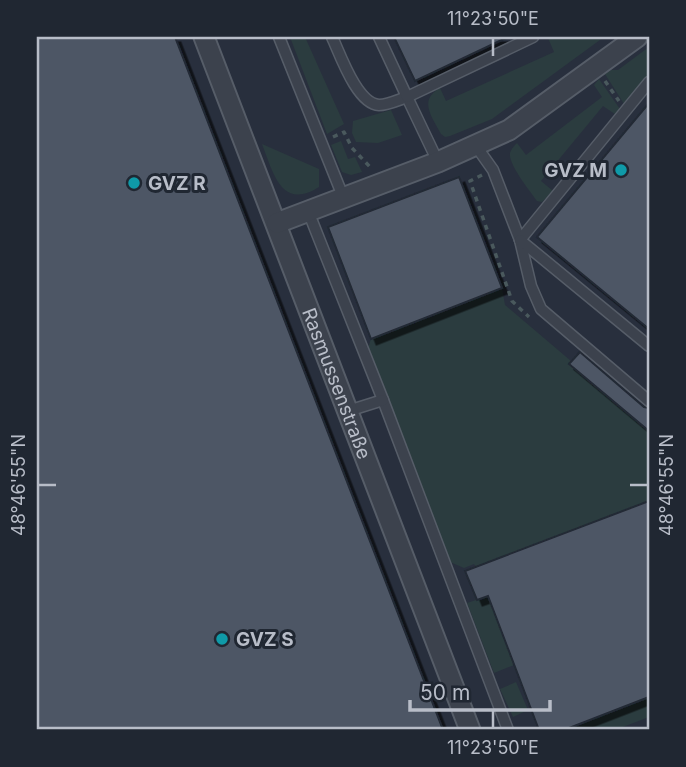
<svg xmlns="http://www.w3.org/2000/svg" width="686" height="767" font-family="Inter,sans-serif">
<defs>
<filter id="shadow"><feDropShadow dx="5.5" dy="5.5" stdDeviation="0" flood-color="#0009"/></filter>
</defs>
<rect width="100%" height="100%" fill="#282f3d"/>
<g fill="#2b3c3f">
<polygon points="290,37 305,37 344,124 327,134"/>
<path d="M552 37H604L492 119 450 136 445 137 441 134C432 117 418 100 440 88L446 101 554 52 548 38Z"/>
<polygon points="649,47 649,74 635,92 635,97 626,107 605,74 611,70 618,70"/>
<path d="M599 79 622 112 618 116 603 106 541 181 553 191 542 202 537 201C530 191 508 164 510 153 511 149 514 146 517 143L526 155 602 97 594 85Z"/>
<polygon points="391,110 402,135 378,143 356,142 352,133 353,121"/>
<polygon points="341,141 348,159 355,157 362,172 351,175 342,172 331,145"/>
<path d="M262 144 319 169V187C281 211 273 172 262 144Z"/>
<polygon points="502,288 505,305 571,361 568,363 649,429 649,501 476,567 474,564 464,568 450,562 368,348 371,339"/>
<polygon points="488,596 514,665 494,673 467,603"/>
<polygon points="516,682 528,710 513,717 500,689"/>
<polygon points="649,697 649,717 615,730 567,729"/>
</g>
<g fill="#4e5665" stroke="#222934" stroke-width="2" filter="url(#shadow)">
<polygon points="37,37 175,37 443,730 37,730"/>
<polygon points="394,37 508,37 415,81"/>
<polygon points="649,103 649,329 537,237"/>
<polygon points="459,177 502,288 371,339 328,227"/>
<polygon points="580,352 644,407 649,408 649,431 569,364"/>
<polygon points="649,501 649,697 564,730 539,730 488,596 477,600 465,571"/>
</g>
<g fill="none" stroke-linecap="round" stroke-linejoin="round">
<g stroke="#565d68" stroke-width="13">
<g id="service">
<polyline points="279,37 344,199"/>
<path d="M332 37C340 54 357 104 379 105 388 105 398 100 407 97L438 162"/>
<polyline points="379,37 407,97 533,37"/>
<polyline points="476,146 493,170 520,240 531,286 541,309 649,401"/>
<polyline points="308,211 383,400 508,730"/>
<polyline points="520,240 649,82"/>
<polyline points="520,240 649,346"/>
<polyline points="348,411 383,400"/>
</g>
</g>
<g stroke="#565d68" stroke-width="23">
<g id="minor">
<path id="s1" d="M204 37 470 730"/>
<polyline points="277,223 438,162 509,130 637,37"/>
</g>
</g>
<g stroke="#4a595d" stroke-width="3.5" stroke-dasharray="5 5" stroke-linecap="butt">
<polyline points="605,81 619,101"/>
<polyline points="333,137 344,132 352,148 372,169"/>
<polyline points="482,175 470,181 512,301 529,317"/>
</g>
<use href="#service" stroke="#3c424d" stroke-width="10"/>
<use href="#minor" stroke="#3c424d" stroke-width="19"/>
</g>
<path fill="none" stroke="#b8bdc8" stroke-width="2.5" d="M493 38V56M38 485H56M630 485H648M493 711V728"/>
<g fill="#0f9aa8" stroke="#202732" stroke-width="2.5">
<circle cx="621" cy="170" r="7"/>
<circle cx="134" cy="183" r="7"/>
<circle cx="222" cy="639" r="7"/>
</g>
<g text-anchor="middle" stroke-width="6" stroke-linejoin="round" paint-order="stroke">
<g font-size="19" font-weight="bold" fill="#b8bdc8" stroke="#202732" text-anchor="start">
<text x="607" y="177" text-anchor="end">GVZ M</text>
<text x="148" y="190">GVZ R</text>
<text x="236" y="646">GVZ S</text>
</g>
<g font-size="19" fill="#b8bdc8" stroke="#202732">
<text dy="7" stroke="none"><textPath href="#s1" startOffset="371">Rasmussenstraße</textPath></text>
</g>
</g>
<rect width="686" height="767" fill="none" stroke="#202732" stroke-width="77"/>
<path d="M410 700v10h140v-10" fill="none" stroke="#b8bdc8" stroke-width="3.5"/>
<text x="420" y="700" font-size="21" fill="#b8bdc8" stroke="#202732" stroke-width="5" paint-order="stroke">50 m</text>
<rect x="38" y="38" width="610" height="690" fill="none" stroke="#b8bdc8" stroke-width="2.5"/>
<g font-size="18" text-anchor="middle" fill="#b8bdc8">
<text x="493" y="25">11°23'50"E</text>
<text transform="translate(19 485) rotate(-90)" y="6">48°46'55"N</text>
<text transform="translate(667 485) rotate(-90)" y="6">48°46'55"N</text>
<text x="493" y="754">11°23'50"E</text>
</g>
</svg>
